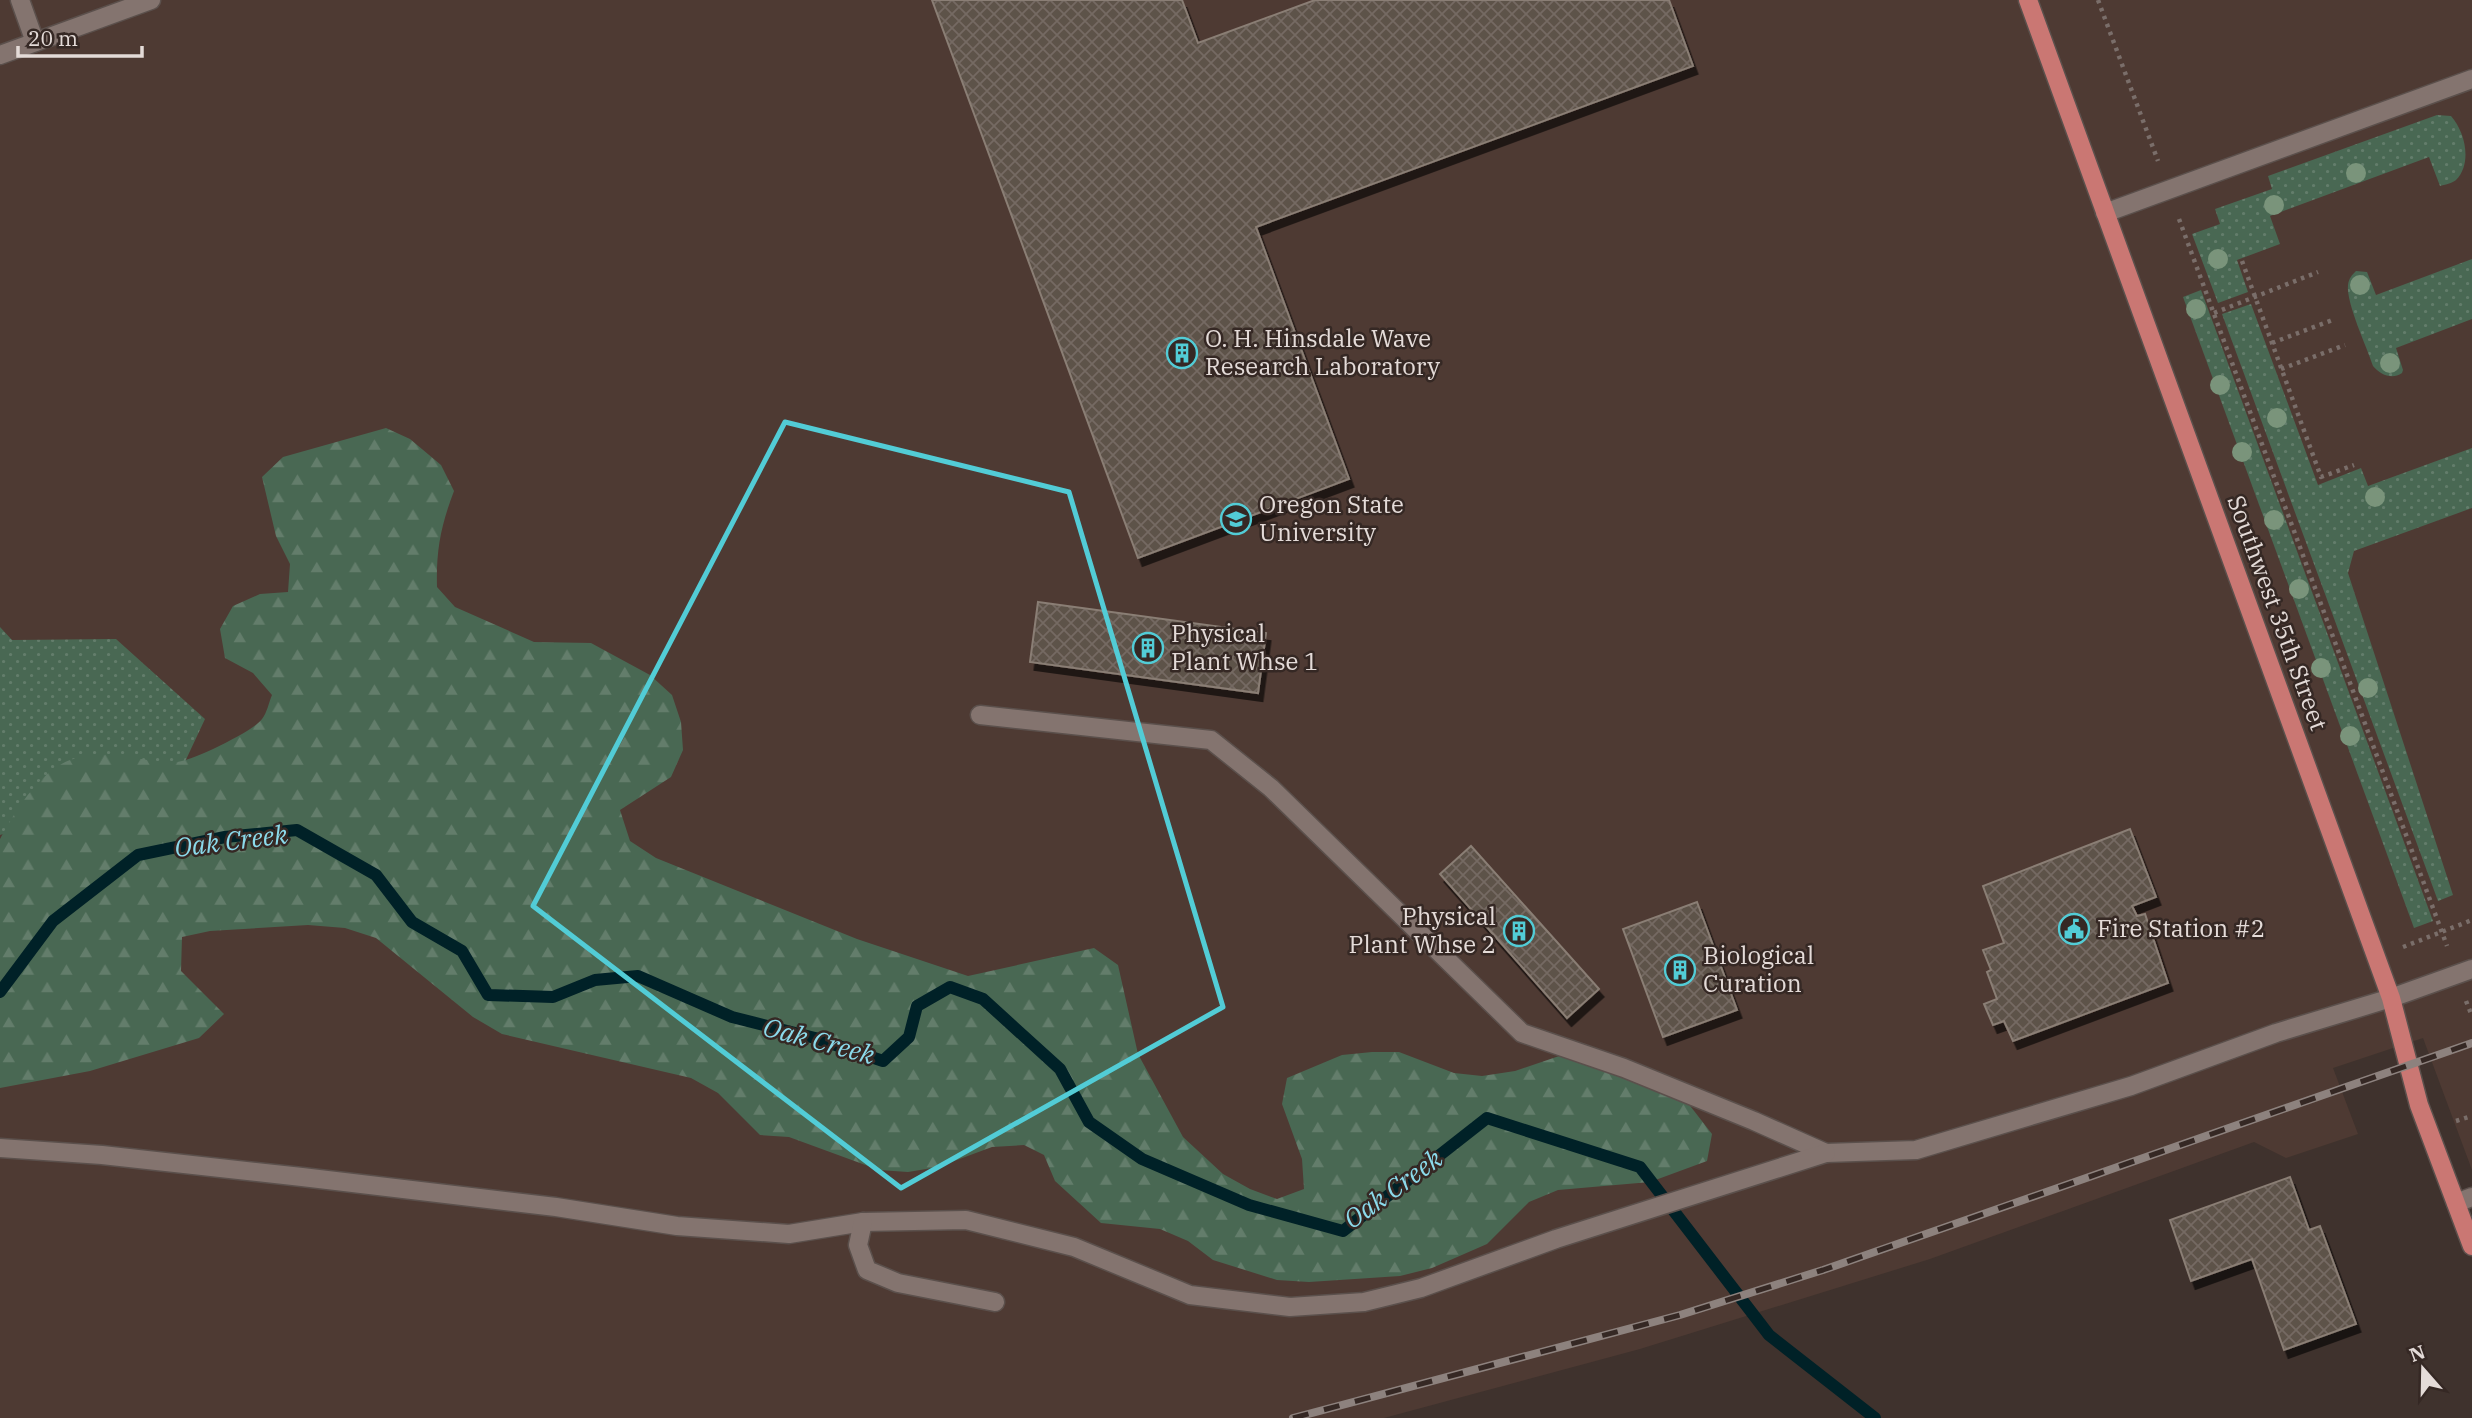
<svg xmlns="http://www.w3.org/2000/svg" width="2472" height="1418" font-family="'IBM Plex Serif',serif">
<defs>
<pattern id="grass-dots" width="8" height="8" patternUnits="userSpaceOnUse" patternTransform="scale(1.75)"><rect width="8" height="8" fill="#496853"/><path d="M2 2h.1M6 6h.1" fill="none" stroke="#637d6b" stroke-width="1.8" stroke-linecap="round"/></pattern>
<pattern id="forest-firs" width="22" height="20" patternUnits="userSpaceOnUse" patternTransform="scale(1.75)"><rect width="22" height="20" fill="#496853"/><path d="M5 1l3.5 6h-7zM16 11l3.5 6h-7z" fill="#637d6b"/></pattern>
<pattern id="building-cross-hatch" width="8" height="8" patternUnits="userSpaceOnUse" patternTransform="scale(1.75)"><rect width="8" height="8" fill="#5d5249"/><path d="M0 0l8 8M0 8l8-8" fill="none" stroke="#746a62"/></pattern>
<filter id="shadow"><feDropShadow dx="4.5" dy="8" stdDeviation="0" flood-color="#0009"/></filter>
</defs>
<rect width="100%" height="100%" fill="#3f322d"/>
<polygon fill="#4e3a33" points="0,0 2472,0 2472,1170 2423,1038 2333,1068 2358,1134 2286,1158 2254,1142 1930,1259 1640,1349 1384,1418 0,1418"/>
<g fill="url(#grass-dots)">
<path d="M2437 115 2451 116C2466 133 2472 164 2456 180 2453 183 2444 185 2440 186L2429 157 2270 216 2280 244 2237 260 2248 292 2218 303 2192 234 2220 224 2215 209 2272 189 2268 176Z"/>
<path d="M2472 259V319L2396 348 2403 370 2402 373C2392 380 2381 375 2373 366 2367 347 2346 303 2348 285 2349 278 2352 275 2356 271L2367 272 2376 295Z"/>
<polygon points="2201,290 2433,921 2414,928 2183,297"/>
<polygon points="2251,304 2318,485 2361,468 2368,486 2472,448 2472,508 2354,551 2348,573 2453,895 2438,901 2222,314"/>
<polygon points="0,627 12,640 116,639 205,719 176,781 0,835"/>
</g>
<path fill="url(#forest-firs)" d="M386 428 410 439 441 465 454 491C441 525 436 550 437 587L455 607 534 642 591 643 650 675 672 695 681 722 683 750 671 777 620 810 630 841 656 858 857 939 968 976 1094 948 1118 965 1138 1054 1183 1137 1223 1174 1250 1189 1277 1199 1304 1189 1302 1159 1282 1104 1287 1078 1342 1055 1372 1052H1399L1454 1073 1482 1076 1515 1071 1565 1054 1624 1057 1677 1089 1712 1134 1707 1161 1650 1182 1558 1190 1529 1202 1487 1244 1432 1268 1400 1276 1309 1282 1277 1280 1213 1260 1188 1241 1160 1229 1101 1223 1055 1181 1044 1155 1024 1145 992 1147 938 1167 908 1172 879 1170 789 1137 760 1135 718 1093 691 1078 502 1034 473 1017 376 938 345 928 308 925 210 931 182 937 181 971 224 1014 199 1038 90 1071 0 1088V839C16 810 39 772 70 760 105 746 140 763 176 762 190 762 254 731 262 719 267 713 269 702 272 695L253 673 225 658 220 629 233 606 260 594 288 592 290 564 276 536 262 477 283 457Z"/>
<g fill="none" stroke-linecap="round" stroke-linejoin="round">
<polyline stroke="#002127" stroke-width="12" points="0,992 53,921 138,855 225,837 297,830 376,875 412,922 462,951 488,995 553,997 595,980 638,976 732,1017 815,1038 883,1061 909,1037 917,1006 950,987 983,999 1060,1069 1089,1122 1142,1159 1249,1205 1343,1231 1487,1118 1640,1167 1769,1335 1875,1418"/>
</g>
<g fill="url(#building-cross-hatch)" stroke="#8a7e74" stroke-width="2" filter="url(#shadow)">
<polygon points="932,0 1182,0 1198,43 1315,0 1669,0 1693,66 1256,227 1349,479 1138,558"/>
<polygon points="1038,602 1266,633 1258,693 1030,662"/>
<polygon points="2130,829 2156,897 2132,906 2137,916 2145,914 2168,983 2013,1041 2004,1021 1993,1025 1984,1004 1997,999 1987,972 1991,970 1983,950 2004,943 1983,886"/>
<polygon points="1471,846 1599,989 1567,1018 1440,874"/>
<polygon points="1697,902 1737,1010 1663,1037 1623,929"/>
<polygon points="2290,1177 2309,1230 2320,1226 2356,1324 2284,1350 2252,1259 2191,1281 2170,1220"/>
</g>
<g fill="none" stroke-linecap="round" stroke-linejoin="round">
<g stroke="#5b504c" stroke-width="21">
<g id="minor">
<polyline points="20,0 35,42"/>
<polyline points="0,55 151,0"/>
<polyline points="2105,213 2472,79"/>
<polyline points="980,715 1211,740 1271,788 1522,1033 1624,1068 1754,1121 1826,1153 1916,1150 2131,1086 2276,1033 2391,998 2472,969"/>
<polyline points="0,1148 102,1155 302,1177 556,1207 677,1226 789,1234 863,1222 966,1220 1074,1247 1190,1295 1290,1307 1364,1302 1421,1288 1556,1239 1826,1153"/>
<polyline points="2456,1203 2472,1197"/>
<polyline points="863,1222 858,1245 867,1270 898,1283 995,1302"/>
</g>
</g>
<g stroke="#5b504c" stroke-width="21">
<polyline id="major" points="2028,0 2391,998 2419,1105 2472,1246"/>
</g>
<g stroke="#7a6e6a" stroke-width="4.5" stroke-dasharray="3.5 5" stroke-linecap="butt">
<polyline points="2098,0 2158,161"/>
<polyline points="2179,219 2447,946"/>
<polyline points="2242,261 2321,477 2354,465"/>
<polyline points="2214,313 2318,272"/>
<polyline points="2272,343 2335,319"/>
<polyline points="2281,369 2345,345"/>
<polyline points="2403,947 2472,920"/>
<polyline points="2466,1001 2472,1016"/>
<polyline points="2456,1121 2472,1116"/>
</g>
<use href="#minor" stroke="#84746f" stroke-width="18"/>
<use href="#major" stroke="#ca7773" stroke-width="18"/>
<g stroke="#8d827e" stroke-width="8">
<polyline id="rail" points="1293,1418 1680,1315 1823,1270 2472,1043"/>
</g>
<use href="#rail" stroke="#352824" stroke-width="5" stroke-dasharray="16" stroke-linecap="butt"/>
</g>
<g fill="#7a947b">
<circle cx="2356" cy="173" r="10"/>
<circle cx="2274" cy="205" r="10"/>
<circle cx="2218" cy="259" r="10"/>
<circle cx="2360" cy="285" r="10"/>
<circle cx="2196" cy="309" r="10"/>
<circle cx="2390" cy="363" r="10"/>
<circle cx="2220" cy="385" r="10"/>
<circle cx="2277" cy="418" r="10"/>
<circle cx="2242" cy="452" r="10"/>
<circle cx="2375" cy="497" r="10"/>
<circle cx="2274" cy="520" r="10"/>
<circle cx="2299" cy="589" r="10"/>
<circle cx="2321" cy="668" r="10"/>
<circle cx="2368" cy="688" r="10"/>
<circle cx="2350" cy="736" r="10"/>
</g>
<path fill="none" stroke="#52ccd6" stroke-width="5" stroke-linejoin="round" d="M785 422 1069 492 1223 1007 901 1188 533 906Z"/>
<defs>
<g id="building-ring" transform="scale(1.575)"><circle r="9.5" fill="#352824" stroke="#52ccd6" stroke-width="1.5"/><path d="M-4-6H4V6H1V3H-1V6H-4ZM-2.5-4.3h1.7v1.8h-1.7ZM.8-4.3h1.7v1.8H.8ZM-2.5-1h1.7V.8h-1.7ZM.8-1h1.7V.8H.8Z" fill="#52ccd6"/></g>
<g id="university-ring" transform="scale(1.575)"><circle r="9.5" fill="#352824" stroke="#52ccd6" stroke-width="1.5"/><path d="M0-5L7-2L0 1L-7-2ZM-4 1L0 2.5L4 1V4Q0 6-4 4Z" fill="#52ccd6"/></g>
<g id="civic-ring" transform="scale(1.575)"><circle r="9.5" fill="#352824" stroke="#52ccd6" stroke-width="1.5"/><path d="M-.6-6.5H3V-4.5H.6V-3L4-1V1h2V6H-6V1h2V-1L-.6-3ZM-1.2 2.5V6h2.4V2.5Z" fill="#52ccd6"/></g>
</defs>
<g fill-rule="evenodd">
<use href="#building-ring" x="1182" y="353"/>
<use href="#university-ring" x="1236" y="519"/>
<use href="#building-ring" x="1148" y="648"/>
<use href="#civic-ring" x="2074" y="929"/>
<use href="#building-ring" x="1519" y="931"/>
<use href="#building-ring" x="1680" y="970"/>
</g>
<g text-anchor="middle" stroke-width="5" stroke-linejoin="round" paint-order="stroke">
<g font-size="24" fill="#e4dbd8" stroke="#352824" text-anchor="start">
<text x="1205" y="347">O. H. Hinsdale Wave<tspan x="1205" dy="28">Research Laboratory</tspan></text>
<text x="1259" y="513">Oregon State<tspan x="1259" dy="28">University</tspan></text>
<text x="1171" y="642">Physical<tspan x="1171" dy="28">Plant Whse 1</tspan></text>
<text x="1496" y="925" text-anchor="end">Physical<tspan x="1496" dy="28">Plant Whse 2</tspan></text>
<text x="2097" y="937">Fire Station #2</text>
<text x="1703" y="964">Biological<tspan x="1703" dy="28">Curation</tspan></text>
</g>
<g font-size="24" fill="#e4dbd8" stroke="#352824">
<text transform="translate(2277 613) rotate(70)" y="8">Southwest 35th Street</text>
</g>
<g font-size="26" font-style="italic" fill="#8bdaeb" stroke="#352824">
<text transform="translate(231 841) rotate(-7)" y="9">Oak Creek</text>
<text transform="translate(819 1041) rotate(15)" y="9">Oak Creek</text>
<text transform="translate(1393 1189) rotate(-36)" y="9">Oak Creek</text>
</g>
</g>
<g transform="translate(2423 1369) rotate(340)" stroke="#352824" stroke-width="5" paint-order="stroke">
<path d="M0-5L12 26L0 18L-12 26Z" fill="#e4dbd8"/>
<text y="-10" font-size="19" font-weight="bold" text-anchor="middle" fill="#e4dbd8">N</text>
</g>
<path d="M18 46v10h124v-10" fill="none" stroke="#e4dbd8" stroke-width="3.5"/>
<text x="28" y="46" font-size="21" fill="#e4dbd8" stroke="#352824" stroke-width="5" paint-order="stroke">20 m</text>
</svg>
